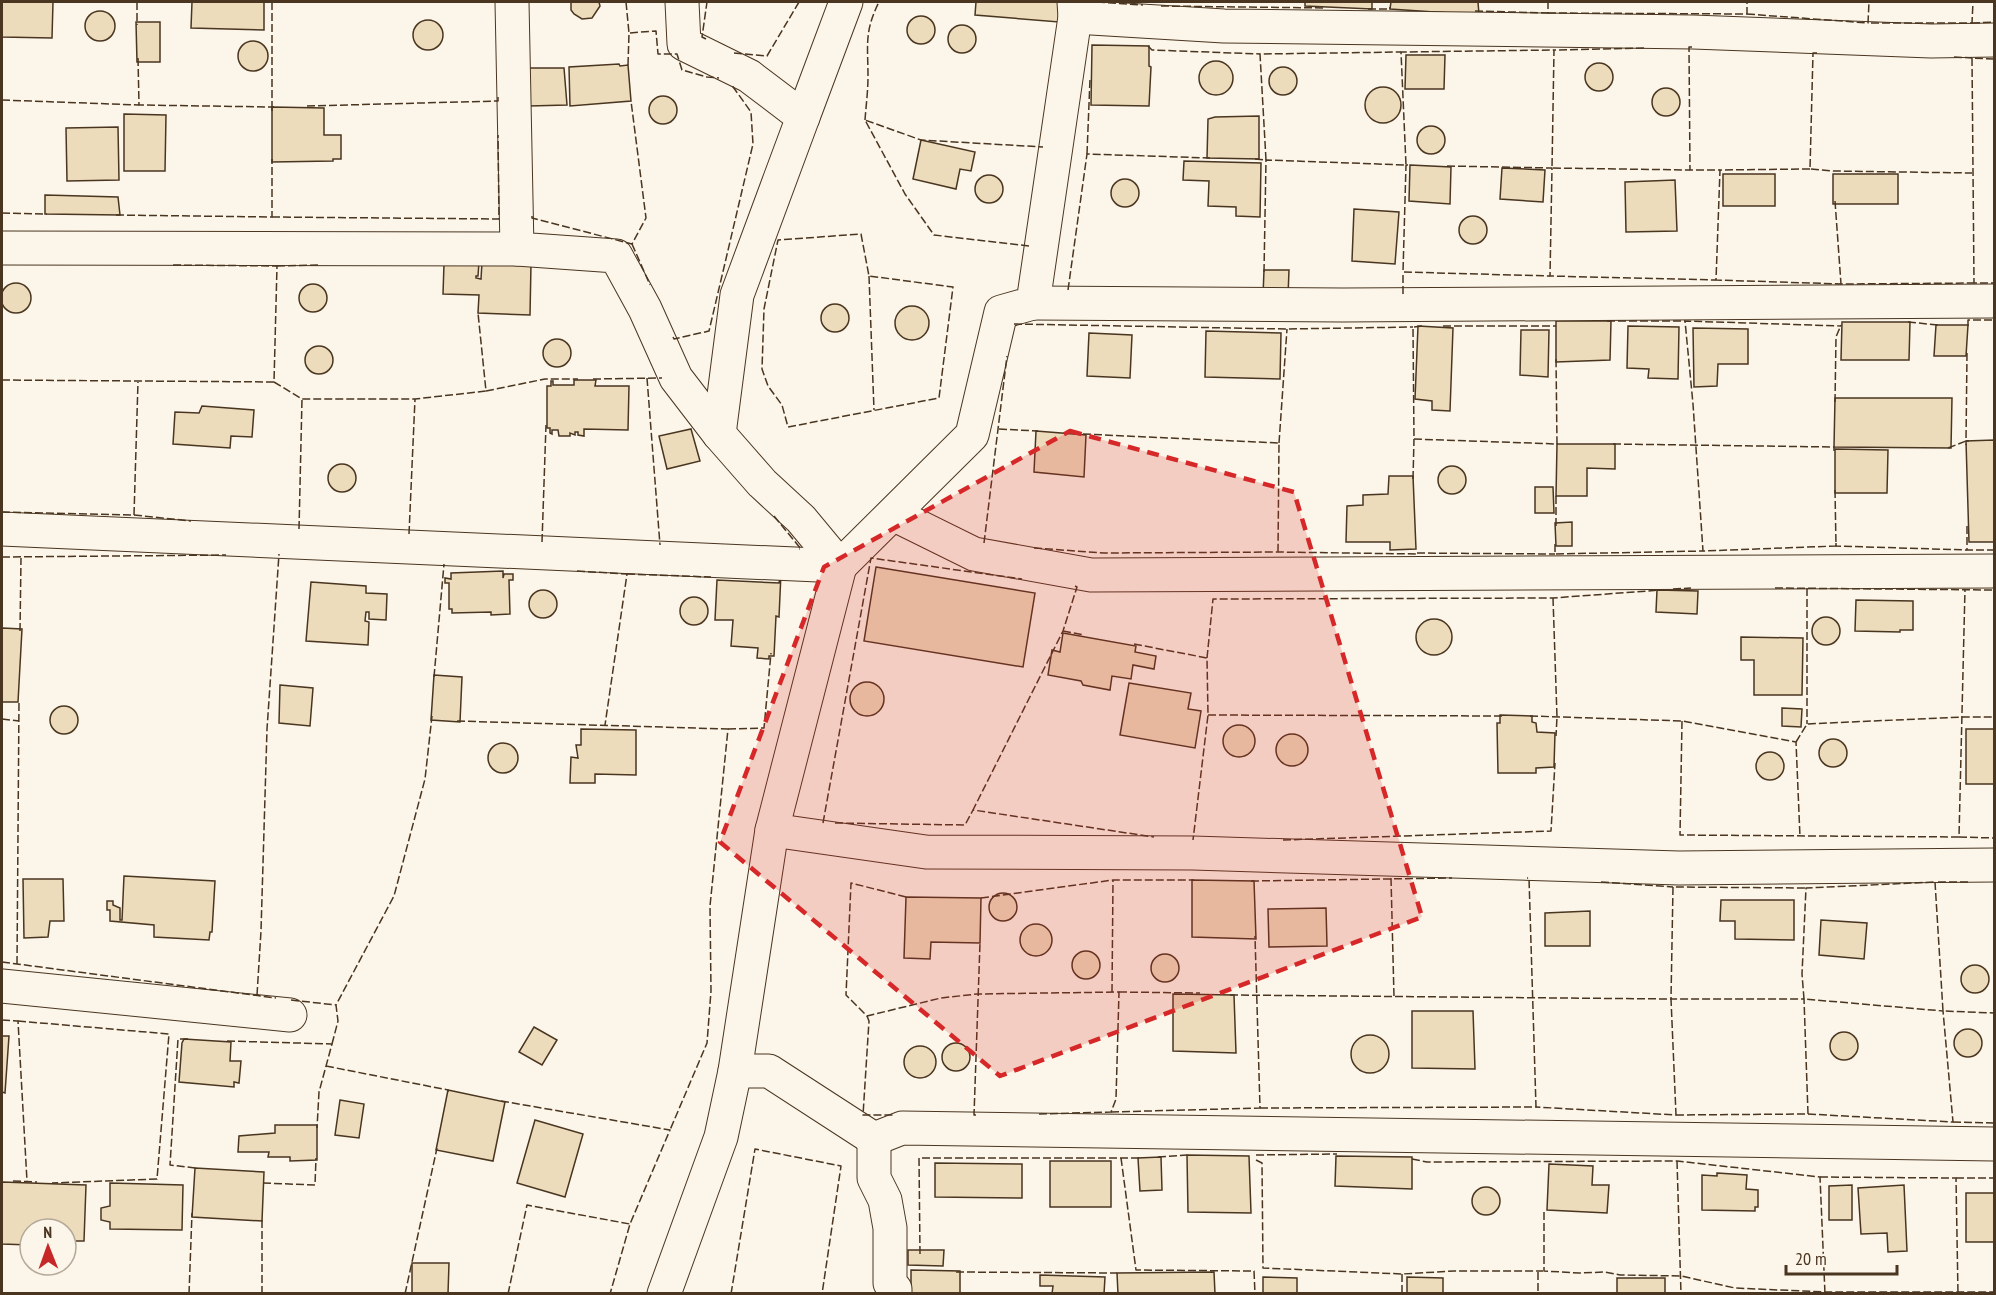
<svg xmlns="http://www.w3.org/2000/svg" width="1996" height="1295" font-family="'PT Sans Narrow',sans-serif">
<rect width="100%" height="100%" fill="#fbf6e9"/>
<g fill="#ecdcbc" stroke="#4a3520" stroke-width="1.5">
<polygon points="2,2 53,2 52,38 2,37"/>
<polygon points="192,2 264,2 264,30 191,28"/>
<polygon points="571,2 599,2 600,6 592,18 582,19 574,14 571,10"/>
<polygon points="976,2 1061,2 1059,22 975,15"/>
<polygon points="1305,2 1372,2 1372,9 1305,6"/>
<polygon points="1391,2 1478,2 1479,15 1390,9"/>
<circle cx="100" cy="26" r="15"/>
<circle cx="921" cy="30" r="14"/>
<circle cx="428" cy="35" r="15"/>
<polygon points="136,22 160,22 160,62 137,62"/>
<circle cx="962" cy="39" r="14"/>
<circle cx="253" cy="56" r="15"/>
<polygon points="1092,45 1149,46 1149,66 1151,67 1149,106 1091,105"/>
<polygon points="1406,55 1445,55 1444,89 1405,89"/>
<circle cx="1216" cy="78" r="17"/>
<circle cx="1599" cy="77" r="14"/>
<polygon points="619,64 620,66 628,65 631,101 570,106 569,67"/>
<circle cx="1283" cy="81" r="14"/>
<polygon points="529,68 564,68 567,105 529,106"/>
<circle cx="1383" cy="105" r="18"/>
<circle cx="1666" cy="102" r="14"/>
<circle cx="663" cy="110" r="14"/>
<polygon points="272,107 324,108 324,135 341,135 341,159 333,159 333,161 272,162"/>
<polygon points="124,114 166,115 165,171 124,171"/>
<polygon points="1259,116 1259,159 1207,158 1208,119 1215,117"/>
<circle cx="1431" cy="140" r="14"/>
<polygon points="118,127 119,180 67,181 66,128"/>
<polygon points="921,140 975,152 971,171 960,169 956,189 913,179"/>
<polygon points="1184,161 1261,163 1260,217 1236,216 1236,207 1208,206 1209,181 1183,180"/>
<polygon points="1410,165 1451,167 1450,204 1409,201"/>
<polygon points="1502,168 1545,170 1543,202 1500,199"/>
<rect x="1723" y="174" width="52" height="32"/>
<rect x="1833" y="174" width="65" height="30"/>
<circle cx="989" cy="189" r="14"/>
<circle cx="1125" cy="193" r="14"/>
<polygon points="1675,180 1677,231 1626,232 1625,182"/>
<polygon points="45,195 118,197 120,215 45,214"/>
<polygon points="1354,209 1399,212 1395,264 1352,261"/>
<circle cx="1473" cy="230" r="14"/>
<polygon points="479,262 478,276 476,276 476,278 481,279 482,262 531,264 530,315 478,313 479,295 443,294 444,264"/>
<polygon points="1264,270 1289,270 1288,296 1263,296"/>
<circle cx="16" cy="298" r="15"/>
<circle cx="313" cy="298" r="14"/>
<circle cx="835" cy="318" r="14"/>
<circle cx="912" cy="323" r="17"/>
<polygon points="1556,321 1611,321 1610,360 1556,362"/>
<polygon points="1842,322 1910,322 1909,360 1841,360"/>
<polygon points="1936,325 1968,325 1966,356 1934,356"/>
<polygon points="1418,326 1453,328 1450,411 1432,410 1432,401 1415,399"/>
<polygon points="1628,326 1679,327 1678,379 1648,378 1649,369 1627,368"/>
<polygon points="1693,328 1748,329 1748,364 1718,364 1717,386 1694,387"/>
<polygon points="1521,330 1549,330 1548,377 1520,375"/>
<polygon points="1206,331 1281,333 1280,379 1205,377"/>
<polygon points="1089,333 1132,335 1130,378 1087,376"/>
<circle cx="557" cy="353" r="14"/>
<circle cx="319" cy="360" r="14"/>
<polygon points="574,380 596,380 595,386 629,386 628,430 584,429 584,436 578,435 578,432 575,432 575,435 570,433 570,436 559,436 558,430 552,430 552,434 550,433 550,428 547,428 547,386 551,386 551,381 553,381 553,385 574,385"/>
<polygon points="1835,398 1952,398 1951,448 1834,447"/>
<polygon points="202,406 254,410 252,437 231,436 230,448 173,444 175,412 199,413"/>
<polygon points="691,429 700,461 667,469 659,436"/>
<polygon points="1036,431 1086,435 1084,477 1034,472"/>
<polygon points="1994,440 1994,542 1969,542 1966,441"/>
<polygon points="1557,444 1615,444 1615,469 1587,468 1587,496 1556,496"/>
<polygon points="1835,449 1888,450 1887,493 1835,493"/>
<circle cx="342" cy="478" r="14"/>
<circle cx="1452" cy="480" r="14"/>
<polygon points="1389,476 1413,476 1416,549 1390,550 1390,542 1346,542 1347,506 1363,505 1363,495 1388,494"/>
<polygon points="1535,487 1553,487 1554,513 1535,513"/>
<polygon points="1572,522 1572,546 1556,546 1555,523"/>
<polygon points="876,567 1035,593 1023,667 864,641"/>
<polygon points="503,571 503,578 504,574 513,574 513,580 509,580 510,614 491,615 491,612 452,613 452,609 449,609 449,583 445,583 445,578 451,579 451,573"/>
<polygon points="781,573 779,617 776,616 774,656 769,656 769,659 757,658 758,648 731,646 733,620 715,620 717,580 779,583"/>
<polygon points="311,582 366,586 366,593 387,594 386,620 369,619 369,612 366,612 365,621 369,622 368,645 306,641"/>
<circle cx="543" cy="604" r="14"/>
<polygon points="1657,590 1698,591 1697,614 1656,612"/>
<circle cx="694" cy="611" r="14"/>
<polygon points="1856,600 1913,601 1913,630 1900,630 1900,632 1855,631"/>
<circle cx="1826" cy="631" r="14"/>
<circle cx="1434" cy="637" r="18"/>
<polygon points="2,628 22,629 18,702 2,702"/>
<polygon points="1063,633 1136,646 1135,652 1156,656 1154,669 1133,665 1131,679 1112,676 1110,690 1083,685 1081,681 1048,675 1052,650 1060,652"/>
<polygon points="1741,637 1803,638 1802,695 1754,695 1754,660 1741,660"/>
<polygon points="434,675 462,677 460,722 431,720"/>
<circle cx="867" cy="699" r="17"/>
<polygon points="1129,683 1191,693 1188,709 1201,711 1195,748 1120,735"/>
<polygon points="280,685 313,688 310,726 279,723"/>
<circle cx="64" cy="720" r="14"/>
<polygon points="1782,708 1802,709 1801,727 1782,726"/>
<polygon points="1500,715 1532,716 1532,722 1536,723 1537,732 1555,733 1554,767 1536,768 1536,773 1498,773 1497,723 1500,723"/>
<circle cx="1239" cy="741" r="16"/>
<polygon points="581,729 636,730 636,775 595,774 595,783 570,783 571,757 578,758 576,745 581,745"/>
<rect x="1966" y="729" width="28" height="55"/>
<circle cx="1292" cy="750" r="16"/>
<circle cx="1833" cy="753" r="14"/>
<circle cx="503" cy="758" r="15"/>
<circle cx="1770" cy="766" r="14"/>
<polygon points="124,876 215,881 212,932 210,932 209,940 154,937 154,925 110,921 110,910 107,910 107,901 113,901 113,905 120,908 120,920 122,920"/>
<polygon points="23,879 63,879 64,921 50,921 48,937 24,938"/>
<polygon points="1192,880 1254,881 1256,939 1192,937"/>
<circle cx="1003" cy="907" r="14"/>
<polygon points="906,897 981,898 980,943 931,942 930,959 904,958"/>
<polygon points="1721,900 1794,900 1794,940 1735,939 1735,921 1720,921"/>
<polygon points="1326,908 1327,946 1269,947 1268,909"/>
<polygon points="1590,911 1590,946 1545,946 1545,913"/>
<polygon points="1821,920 1867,923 1864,959 1819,955"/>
<circle cx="1036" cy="940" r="16"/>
<circle cx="1086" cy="965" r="14"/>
<circle cx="1165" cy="968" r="14"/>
<circle cx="1975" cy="979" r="14"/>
<polygon points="1173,994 1234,995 1236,1053 1173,1051"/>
<polygon points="1412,1011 1473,1011 1475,1069 1412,1068"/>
<polygon points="534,1027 557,1040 542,1065 519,1052"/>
<circle cx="1968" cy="1043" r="14"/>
<circle cx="1844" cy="1046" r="14"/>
<circle cx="1370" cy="1054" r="19"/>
<polygon points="2,1036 9,1036 5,1093 2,1092"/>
<polygon points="184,1039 231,1042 230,1061 241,1061 239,1083 234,1082 234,1087 179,1082 182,1043"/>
<circle cx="956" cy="1057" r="14"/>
<circle cx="920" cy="1062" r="16"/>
<polygon points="448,1090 505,1102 493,1161 436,1150"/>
<polygon points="340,1100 364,1104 359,1138 335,1135"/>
<polygon points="535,1120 583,1134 565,1197 517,1183"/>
<polygon points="275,1125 317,1125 317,1160 290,1161 290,1157 268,1157 269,1152 238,1152 239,1136 275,1133"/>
<polygon points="1187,1155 1249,1156 1251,1213 1188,1212"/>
<polygon points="1336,1156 1412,1157 1412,1189 1335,1186"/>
<polygon points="1161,1157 1162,1190 1140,1191 1138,1158"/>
<rect x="1050" y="1161" width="61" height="46"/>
<polygon points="935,1163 1022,1164 1022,1198 935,1197"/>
<polygon points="1549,1164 1593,1166 1592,1185 1609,1185 1607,1213 1547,1210"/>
<polygon points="195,1168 264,1172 262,1221 192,1217"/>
<polygon points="1717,1173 1747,1175 1746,1189 1758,1190 1758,1207 1755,1207 1755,1211 1702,1210 1702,1175 1717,1176"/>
<polygon points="2,1182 86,1185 84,1241 66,1241 66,1229 30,1229 30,1245 2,1244"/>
<polygon points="110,1183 183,1185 182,1230 110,1229 110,1222 101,1220 101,1208 110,1206"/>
<polygon points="1852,1185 1852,1220 1829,1220 1829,1186"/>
<polygon points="1904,1185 1907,1251 1888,1252 1887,1233 1861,1234 1858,1188"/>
<circle cx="1486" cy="1201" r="14"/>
<rect x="1966" y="1193" width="28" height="49"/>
<polygon points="908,1250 944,1250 943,1266 908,1265"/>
<polygon points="412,1263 449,1263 448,1294 412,1294"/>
<polygon points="911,1270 960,1271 960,1294 911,1294"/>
<polygon points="1214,1272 1215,1294 1118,1294 1117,1273"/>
<polygon points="1040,1275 1105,1277 1104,1294 1052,1294 1053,1286 1040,1286"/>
<polygon points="1263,1277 1297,1278 1297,1294 1263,1294"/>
<polygon points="1407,1277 1443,1278 1443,1294 1407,1294"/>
<rect x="1617" y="1278" width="48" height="16"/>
</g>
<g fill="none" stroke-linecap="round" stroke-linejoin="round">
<g stroke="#4a3520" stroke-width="35">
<g id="minor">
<polyline points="512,2 517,249 616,256 645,309 676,378 719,434 762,483 801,519 840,566 772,830 735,1071 721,1137 664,1294"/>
<polyline points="682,2 684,44 749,76 803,117 737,295 719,434"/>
<polyline points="1075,17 1224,26 1693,32 1931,41 1994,40"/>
<polyline points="803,117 846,2"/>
<polyline points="2,248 517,249"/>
<polyline points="1033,303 1343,305 1994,301"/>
<polyline points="893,514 974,554 1091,575 1994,571"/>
<polyline points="2,529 840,566 972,435 1001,312 1033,303 1075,17 1074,2"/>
<polyline points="772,830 926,852 1193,853 1679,868 1994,865"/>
<polyline points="2,986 290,1015"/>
<polyline points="735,1071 769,1071 874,1139"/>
<polyline points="874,1139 902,1128 1994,1144"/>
<polyline points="874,1139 874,1178 885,1200 890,1228 890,1283 895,1289 895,1294"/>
</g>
</g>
<use href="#minor" stroke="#fbf6e9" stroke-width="33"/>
<g stroke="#4a3520" stroke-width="1.5" stroke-dasharray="8 3" stroke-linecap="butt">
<polyline points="137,2 137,25"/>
<polyline points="272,2 272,107 274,107"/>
<polyline points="626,2 629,33"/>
<polyline points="1097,2 1143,5"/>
<polyline points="1161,6 1326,8"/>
<polyline points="1368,9 1390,9 1390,7"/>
<polyline points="1475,11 1548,13 1548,2"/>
<polyline points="1548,13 1747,14 1747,2"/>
<polyline points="1747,14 1868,23 1869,2"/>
<polyline points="1871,23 1972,23 1973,2"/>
<polyline points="1972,23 1994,22"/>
<polyline points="706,39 702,37 707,2"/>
<polyline points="1148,46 1152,50 1260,54"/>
<polyline points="1692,47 1689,47 1690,170 1720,170"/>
<polyline points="1644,48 1554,50 1552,168 1690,170"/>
<polyline points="734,53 767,56 799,2"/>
<polyline points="1817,53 1813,53 1810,169 1833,171 1972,173"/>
<polyline points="1954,57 1972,58"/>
<polyline points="138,58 139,105 272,107 272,111"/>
<polyline points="1994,59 1972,58 1974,283 1994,283"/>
<polyline points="628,65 629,33 656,31 658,54 677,54 682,70 707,77 719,78"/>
<polyline points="2,100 139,105"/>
<polyline points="307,106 498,101 498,97"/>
<path d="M865 120C866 106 868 91 868 77 868 45 864 32 879 2"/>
<polyline points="1087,154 1090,79"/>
<polyline points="1255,159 1266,160 1260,54 1401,52"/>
<polyline points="1408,165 1406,165 1403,272 1550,276"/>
<polyline points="1447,166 1552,168 1550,276 1716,280"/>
<polyline points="1810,169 1720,170 1716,280 1841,284"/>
<polyline points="1835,201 1841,284 1974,283"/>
<polyline points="2,213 47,214"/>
<polyline points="116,215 272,217 272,159"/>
<polyline points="532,216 532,218 632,244 646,218 631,101"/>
<polyline points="272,217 499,219 498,135"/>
<polygon points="861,234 869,276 953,287 939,398 788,427 782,405 768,386 762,369 764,309 778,240"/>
<polyline points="632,244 650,285"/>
<polyline points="1029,246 934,235 905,194 865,120 921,140 1043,147"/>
<polyline points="277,266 318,265"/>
<polyline points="1264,272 1266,160 1406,165 1401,52 1554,50"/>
<polyline points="869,276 874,410"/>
<polyline points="1068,290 1087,154 1210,158"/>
<polyline points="1403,294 1403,272"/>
<polyline points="1607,321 1685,321"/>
<polyline points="1908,322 1938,325"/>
<polyline points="1014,324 1287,329 1413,327"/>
<polyline points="1422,326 1413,327 1414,439 1557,444 1556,358"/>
<polyline points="1443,326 1556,326"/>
<polyline points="1968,326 1968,320 1994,320"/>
<polyline points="673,337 674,339 709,331 753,144 751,112 731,84"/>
<polyline points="1967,353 1966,441 1969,441"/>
<polyline points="647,378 660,545"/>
<polyline points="593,379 662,378"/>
<polyline points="2,380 274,382 277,266 170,265"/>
<polyline points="274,382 302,399 415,399 486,391 478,313"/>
<polyline points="486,391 545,379 578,379"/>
<polyline points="1835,402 1836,337 1841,325"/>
<polyline points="999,429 1038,431"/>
<polyline points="1083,434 1279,443 1278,552"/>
<polyline points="1279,443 1287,329"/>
<polyline points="1613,444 1834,447 1834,451"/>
<polyline points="1948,448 1966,441 1966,445"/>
<polyline points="1413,479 1414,439"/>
<polyline points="1835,490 1836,546 1703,551 1693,404 1685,321 1841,326"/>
<polyline points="2,512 134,515 138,382"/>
<polyline points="134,515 191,521"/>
<polyline points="774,516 801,549 799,549"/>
<polyline points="1556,526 1556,493"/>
<polyline points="1967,526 1967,550 1994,550"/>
<polyline points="299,529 302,399"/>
<polyline points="409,534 415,399"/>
<polyline points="542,542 546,425"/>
<polyline points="984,543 1007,356"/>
<polyline points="1836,543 1836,546 1967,550"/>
<polyline points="1555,544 1555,554 1703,551"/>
<polyline points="1034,548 1104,553 1278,552 1417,554"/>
<polyline points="1417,553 1555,554"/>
<polyline points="2,557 226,555"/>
<polyline points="577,571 627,574 605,725"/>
<polyline points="627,574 711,577"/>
<polyline points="1075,586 1077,587 1063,631 973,810 1154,837"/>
<polyline points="1775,588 1994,590"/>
<polyline points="1807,588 1807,724"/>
<polyline points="1673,589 1691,588"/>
<polyline points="1553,598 1557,717 1556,736"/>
<polyline points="20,631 21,558"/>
<polyline points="1063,631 1084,635"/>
<polyline points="1134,644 1207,658 1208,715 1193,840"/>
<polyline points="1207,658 1213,599 1553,598 1661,590"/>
<polyline points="434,677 444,564"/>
<polyline points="1208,715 1503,716"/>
<polyline points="1530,716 1682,721 1796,742 1800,837"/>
<polyline points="2,719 19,721"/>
<polyline points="457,721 728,729 710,906 711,991 707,1043 670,1130"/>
<polyline points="1682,721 1680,835 1959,837 1965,589"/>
<polyline points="728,729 764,728 771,653"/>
<polyline points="1796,742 1807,724 1962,717 1994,717"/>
<polyline points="823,823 871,558 1022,579"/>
<polyline points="835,823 965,825 973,810"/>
<polyline points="1959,837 1994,838"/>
<polyline points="1283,840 1551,831 1555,763"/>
<polyline points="1391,878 1394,997"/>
<polyline points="1251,881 1452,878"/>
<polyline points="1601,882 1673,887"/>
<polyline points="1968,882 1935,882 1943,1011 1994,1013"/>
<polyline points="906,897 851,883 846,995 867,1016 941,998 977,994 1119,992 1116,1099 1111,1112 1039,1114"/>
<polyline points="981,898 1113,880 1194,880"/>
<polyline points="2,962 276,998"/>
<polyline points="17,964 19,700"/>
<polyline points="1112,992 1113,880"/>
<polyline points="1119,992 1200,993"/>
<polyline points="257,995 261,931 267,729 279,554"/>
<polyline points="1230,995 1671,999 1676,1115 1536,1107"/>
<polyline points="291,1000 336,1005"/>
<polyline points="867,1016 869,1021 863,1115 895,1115"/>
<polyline points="2,1020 18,1021 27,1181"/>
<polyline points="18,1021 169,1034 157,1179 52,1183"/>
<polyline points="188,1039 178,1039 170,1165 195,1168 195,1171"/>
<polyline points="227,1041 332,1044 319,1092 317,1128"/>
<polyline points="332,1044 338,1021 336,1005 394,896 425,779 432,716"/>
<polyline points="326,1066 448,1090 448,1092"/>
<polyline points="501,1101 670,1130 630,1224 610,1294"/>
<polyline points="1260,1108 1536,1107 1529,878 1527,878"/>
<polyline points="1111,1112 1260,1108 1255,936"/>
<polyline points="1808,1114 1953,1122 1943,1011 1804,999 1802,974 1806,888 1935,882"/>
<polyline points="976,1115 974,1115 980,943"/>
<polyline points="1676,1115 1808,1114 1804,999 1671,999 1673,887 1806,888"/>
<polyline points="1953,1122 1994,1123"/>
<polyline points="1256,1155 1337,1154"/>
<polyline points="1158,1157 1187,1155"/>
<polyline points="1121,1158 1136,1270 1254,1271 1255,1294"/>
<polyline points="1412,1159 1427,1162 1677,1161 1820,1177 1825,1294"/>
<polyline points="1256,1160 1262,1163 1263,1268 1402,1274 1454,1271 1543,1271"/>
<polyline points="1677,1161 1681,1294"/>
<polyline points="1820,1177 1956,1178 1958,1294"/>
<polyline points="1956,1178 1994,1178"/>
<polyline points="13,1181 37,1182"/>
<polyline points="263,1183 315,1185 316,1158"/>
<polyline points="1544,1212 1544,1271 1579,1273 1605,1272 1620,1275 1681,1276 1735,1288 1825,1292 1994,1292"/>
<polyline points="920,1254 919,1158 1140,1158"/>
<polyline points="956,1272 1117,1273"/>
<polyline points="1538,1272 1538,1294"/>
<polyline points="1402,1274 1402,1294"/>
<polyline points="189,1294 192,1213"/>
<polyline points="262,1294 262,1219"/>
<polyline points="405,1294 437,1148"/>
<polyline points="508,1294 527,1205 630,1224"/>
<polyline points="731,1294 755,1149 841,1166 822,1294"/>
</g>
</g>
<path fill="#d62828" fill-opacity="0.2" stroke="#d62828" stroke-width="4.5" stroke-dasharray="12 8" stroke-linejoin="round" d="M1070 431 1294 492 1422 917 1000 1076 720 842 824 567Z"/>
<rect width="1996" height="1295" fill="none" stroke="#4a3520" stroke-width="6"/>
<g transform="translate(48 1247) rotate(359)"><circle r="28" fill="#fbf6e9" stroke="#b4a999" stroke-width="1.5"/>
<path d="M0-4.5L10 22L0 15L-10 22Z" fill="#c62828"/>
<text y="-9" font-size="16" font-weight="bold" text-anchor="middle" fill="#4a3520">N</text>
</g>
<path d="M1786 1265v9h111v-9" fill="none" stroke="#4a3520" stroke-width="3"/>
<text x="1795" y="1265" font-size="18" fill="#4a3520" stroke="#fbf6e9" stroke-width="4.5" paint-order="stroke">20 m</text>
</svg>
